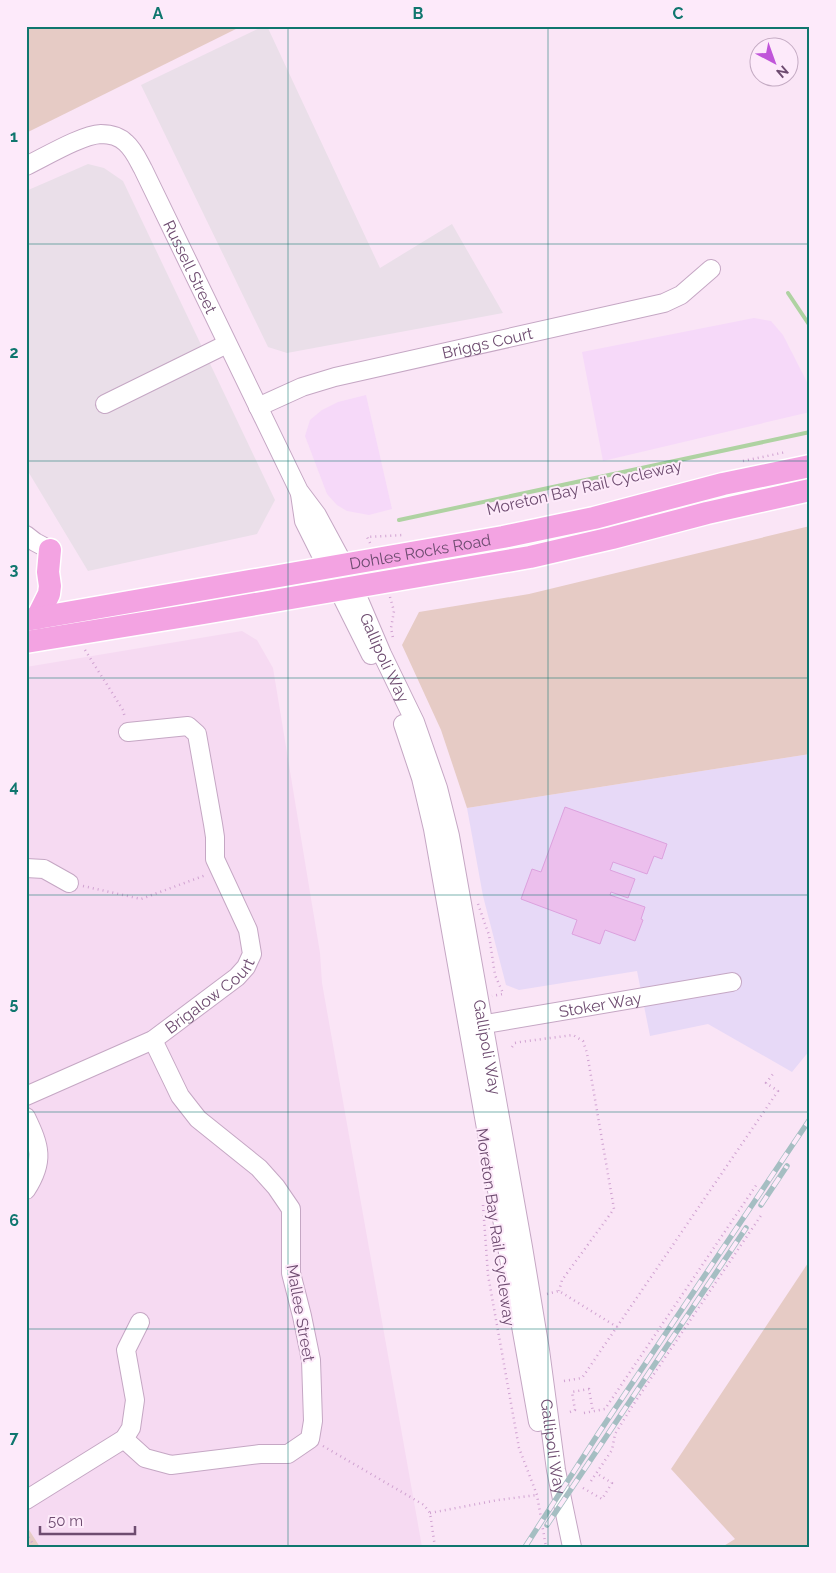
<svg xmlns="http://www.w3.org/2000/svg" width="836" height="1573" font-family="Raleway,sans-serif">
<rect width="100%" height="100%" fill="#fae5f6"/>
<polygon fill="#f6daf2" points="242,631 257,640 273,668 320,953 322,983 422,1547 40,1547 26,1525 26,667"/>
<g fill="#f6d9f9">
<polygon points="754,318 771,321 783,335 810,388 810,412 603,461 582,352"/>
<polygon points="366,395 392,509 369,515 347,511 337,505 327,494 305,436 310,420 322,410 338,402"/>
</g>
<g fill="#eadfe9">
<polygon points="264,26 267,26 380,268 452,224 503,313 287,353 268,347 141,85"/>
<polygon points="88,164 104,168 123,181 275,500 257,534 88,571 26,468 26,191"/>
</g>
<polygon fill="#e7d9f7" points="810,754 810,1050 792,1072 708,1024 650,1036 637,971 519,990 506,985 483,896 467,808"/>
<g fill="#e6cbc5">
<polygon points="26,26 242,26 26,133"/>
<polygon points="810,526 810,754 467,808 441,730 402,645 419,612 529,594"/>
<polygon points="810,1260 810,1547 722,1547 735,1539 671,1469"/>
<polygon points="26,1525 40,1547 26,1547"/>
</g>
<g fill="none" stroke-linecap="round" stroke-linejoin="round">
<g stroke="#afd2a2" stroke-width="4">
<polyline points="788,293 810,326"/>
<polyline points="399,520 810,432"/>
</g>
</g>
<polygon fill="#ecbfed" stroke="#dca1de" points="565,807 667,844 662,859 654,856 647,874 613,862 610,870 635,879 628,898 611,892 610,895 645,907 641,919 643,920 635,941 605,930 600,944 572,934 577,920 521,899 532,869 541,872"/>
<g fill="none" stroke-linecap="round" stroke-linejoin="round">
<g stroke="#c5a7c4" stroke-width="20">
<g id="minor">
<path id="s1" d="M26 166C45 157 81 135 101 134 110 134 120 137 126 143 134 150 138 160 143 169L299 491 317 515 344 565 382 654 415 722 438 788 450 836 523 1247 540 1350 556 1470 572 1547"/>
<polyline points="105,404 227,344"/>
<path id="s2" d="M258 407 302 387 335 377 664 303 681 295 711 269"/>
<polyline points="300,494 304,521 371,655"/>
<polyline points="26,535 35,542 50,550"/>
<polyline points="403,724 421,778 433,829 538,1422"/>
<polyline points="26,868 44,869 69,883"/>
<path id="s3" d="M474 1026 732 982"/>
<path id="s4" d="M26 1096 153 1040 237 977 246 967 252 954 248 930 215 859V837L213 824 197 734 188 726 128 732"/>
<path d="M26 1117C40 1146 45 1161 26 1190"/>
<polyline points="124,1439 145,1458 171,1465 260,1454 288,1454 310,1439 313,1421 311,1360 302,1316 291,1273 291,1209 276,1187 259,1168 198,1119 180,1096 153,1040"/>
<polyline points="26,1500 124,1439 131,1428 135,1400 126,1350 140,1322"/>
</g>
</g>
<g stroke="#fff" stroke-width="25">
<g id="major">
<polyline points="37,618 49,594 50,586 48,572 50,550"/>
<path id="s5" d="M26 620 503 537 594 518 723 484 810 466"/>
<polyline points="26,642 192,615 530,557 612,538 707,513 810,490"/>
</g>
</g>
<g stroke="#d0a2d1" stroke-width="2.5" stroke-dasharray="1 4" stroke-linecap="butt">
<polyline points="743,461 786,452"/>
<polyline points="370,543 367,537 403,535"/>
<polyline points="390,597 394,611 391,628 393,638"/>
<polyline points="85,650 123,710 125,718"/>
<polyline points="83,886 141,899 206,875"/>
<polyline points="478,904 489,935 495,975 502,991 503,994 492,996"/>
<polyline points="512,1047 515,1043 520,1042 573,1035 583,1041 587,1053 614,1209 562,1280 559,1291"/>
<polyline points="483,1205 488,1275 519,1448 537,1495 546,1547"/>
<polyline points="547,1294 559,1291 617,1327"/>
<polyline points="564,1381 582,1378 778,1091 766,1083 773,1074"/>
<polyline points="570,1412 575,1410 572,1392 589,1389 593,1412"/>
<polyline points="584,1413 605,1409 757,1184"/>
<polyline points="323,1446 424,1505 430,1513 435,1547"/>
<polyline points="591,1481 612,1450 615,1434 633,1405 762,1214"/>
<polyline points="583,1488 602,1499 612,1483 596,1473"/>
<polyline points="430,1513 498,1500 537,1495"/>
<polyline points="26,1533 35,1547"/>
</g>
<use href="#minor" stroke="#fff" stroke-width="18"/>
<use href="#major" stroke="#f3a3e2" stroke-width="22"/>
<g stroke="#a5bec2" stroke-width="5.5">
<g id="rail">
<polyline points="761,1205 787,1166"/>
<polyline points="547,1525 746,1228"/>
<polyline points="525,1547 600,1431 810,1119"/>
</g>
</g>
<use href="#rail" stroke="#fdeafa" stroke-width="4" stroke-dasharray="11" stroke-linecap="butt"/>
</g>
<path fill="none" stroke="#0f766e" stroke-width="1" stroke-opacity="0.55" d="M288 26V1547M548 26V1547M26 244H810M26 461H810M26 678H810M26 895H810M26 1112H810M26 1329H810"/>
<g text-anchor="middle" stroke-width="4" stroke-linejoin="round" paint-order="stroke">
<g font-size="16" fill="#6e4c70" stroke="#fdeafa">
<text dy="6" stroke="none"><textPath href="#s1" startOffset="249">Russell Street</textPath></text>
<text dy="6" stroke="none"><textPath href="#s2" startOffset="239">Briggs Court</textPath></text>
<text transform="translate(584 487) rotate(-13)" y="6">Moreton Bay Rail Cycleway</text>
<text dy="6" stroke="none"><textPath href="#s5" startOffset="400">Dohles Rocks Road</textPath></text>
<text dy="6" stroke="none"><textPath href="#s1" startOffset="686">Gallipoli Way</textPath></text>
<text dy="6" stroke="none"><textPath href="#s4" startOffset="211">Brigalow Court</textPath></text>
<text dy="6" stroke="none"><textPath href="#s3" startOffset="128">Stoker Way</textPath></text>
<text dy="6" stroke="none"><textPath href="#s1" startOffset="1091">Gallipoli Way</textPath></text>
<text transform="translate(496 1227) rotate(82)" y="6">Moreton Bay Rail Cycleway</text>
<text transform="translate(301 1313) rotate(80)" y="6">Mallee Street</text>
<text dy="6" stroke="none"><textPath href="#s1" startOffset="1496">Gallipoli Way</textPath></text>
</g>
</g>
<rect width="836" height="1573" fill="none" stroke="#fdeafa" stroke-width="55"/>
<g transform="translate(774 62) rotate(139)"><circle r="24" fill="#fdeafa" stroke="#c4abc3"/>
<path d="M0-4L9 19L0 12L-9 19Z" fill="#c055d9"/>
<text y="-8" font-size="14" font-weight="bold" text-anchor="middle" fill="#6e4c70">N</text>
</g>
<path d="M40 1526v8h95v-8" fill="none" stroke="#6e4c70" stroke-width="2.5"/>
<text x="48" y="1526" font-size="15" fill="#6e4c70" stroke="#fdeafa" stroke-width="4" paint-order="stroke">50 m</text>
<rect x="28" y="28" width="780" height="1518" fill="none" stroke="#0f766e" stroke-width="2"/>
<g font-size="16" text-anchor="middle" font-weight="bold" fill="#0f766e">
<text x="158" y="19">A</text>
<text x="418" y="19">B</text>
<text x="678" y="19">C</text>
<text x="14" y="142">1</text>
<text x="14" y="358">2</text>
<text x="14" y="575">3</text>
<text x="14" y="792">4</text>
<text x="14" y="1009">5</text>
<text x="14" y="1226">6</text>
<text x="14" y="1443">7</text>
</g>
</svg>
